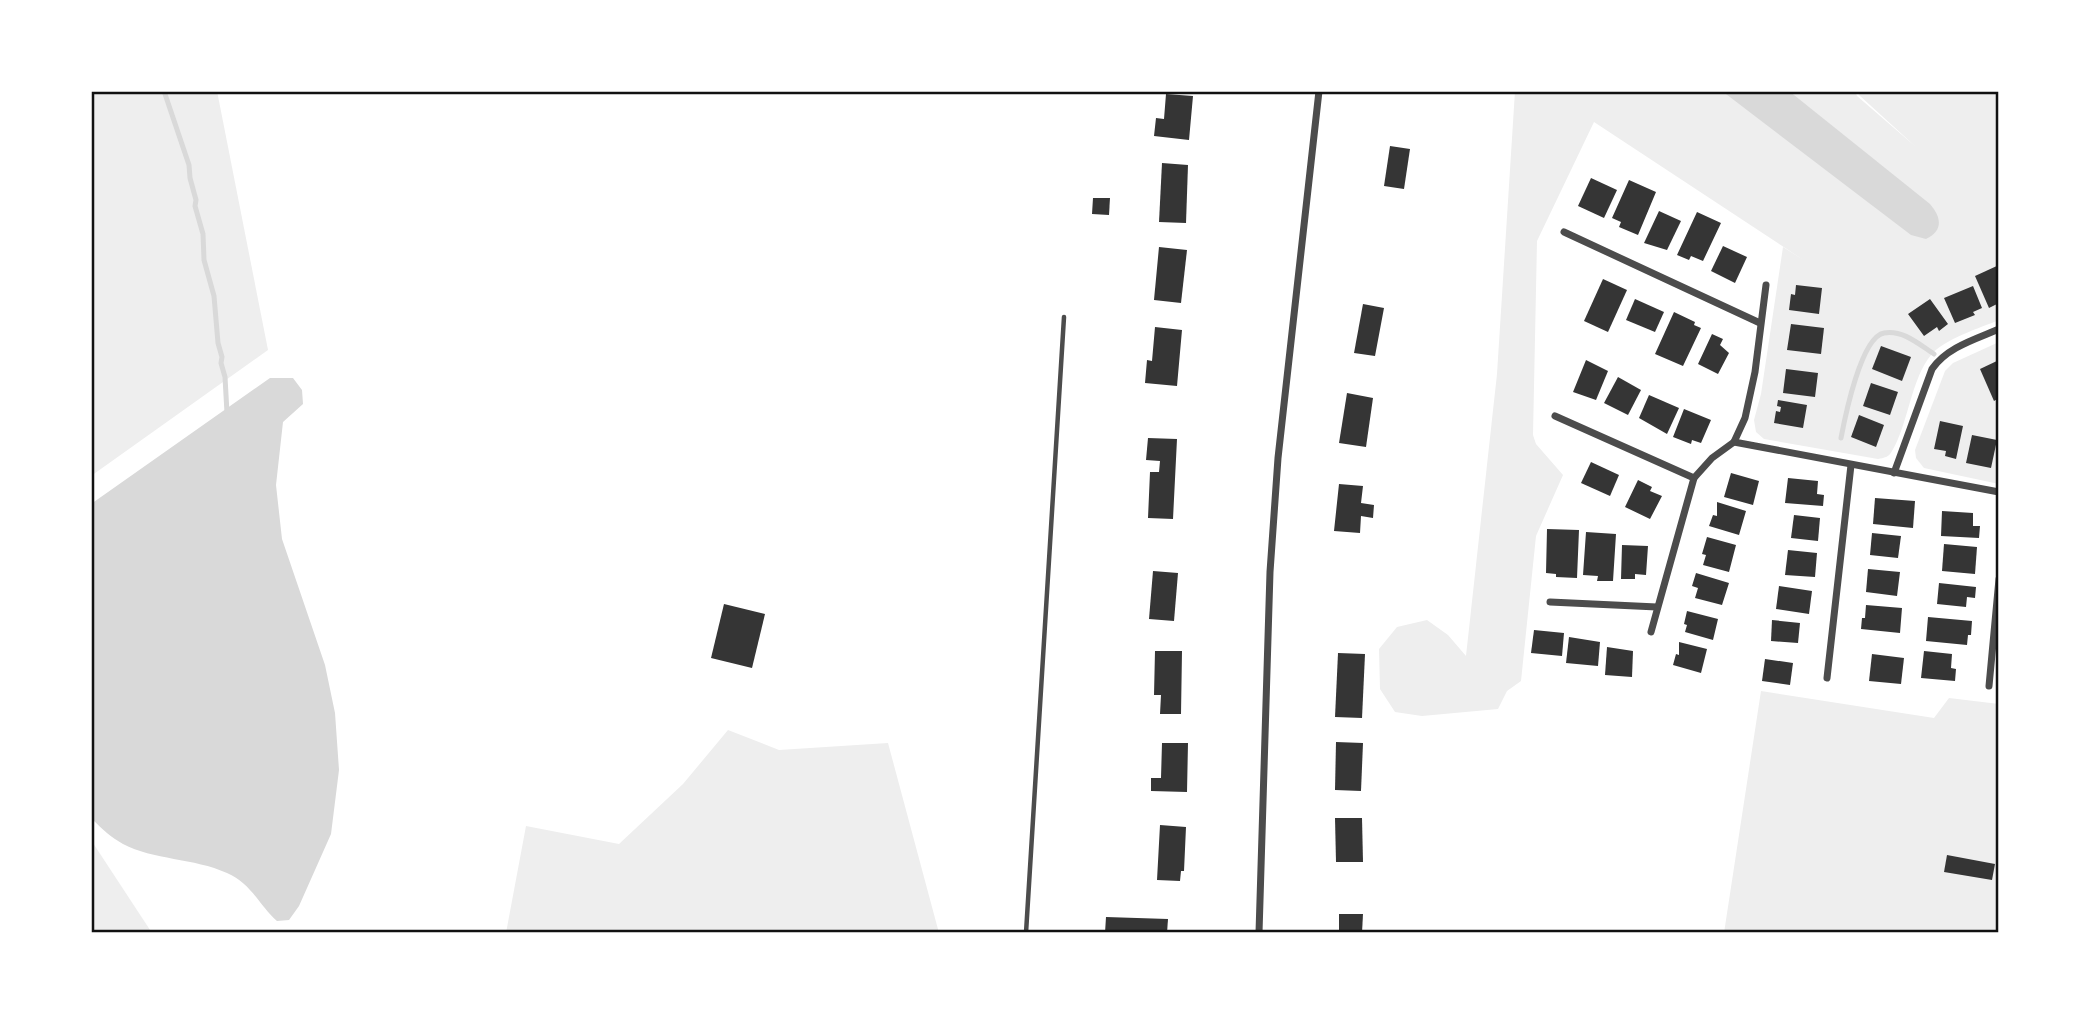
<svg xmlns="http://www.w3.org/2000/svg" width="2090" height="1024" font-family="Arial,sans-serif">
<rect width="100%" height="100%" fill="#fff"/>
<g fill="#eee">
<polygon points="91,91 217,91 268,350 91,476"/>
<path d="M1515 91H1855L1857 96 1916 147 1859 95 1857 91H1999V320C1980 328 1944 339 1931 355 1911 379 1908 425 1892 451 1889 457 1884 458 1878 459L1764 439 1756 432 1754 420 1761 394 1783 247 1805 261 1594 122 1537 241 1533 435 1536 444 1563 475 1536 536 1521 681 1507 691 1498 709 1422 716 1395 712 1380 689 1379 649 1397 627 1427 620 1448 635 1466 656 1497 374Z"/>
<polygon points="1999,342 1999,484 1924,468 1916,458 1915,450 1945,371 1953,363"/>
<polygon points="1761,691 1934,718 1949,698 1999,704 1999,933 1724,933"/>
<polygon points="728,730 779,750 888,743 939,933 506,933 526,826 619,844 683,784"/>
<polygon points="91,840 152,933 91,933"/>
</g>
<g fill="#d9d9d9">
<path d="M1722 91H1789L1930 204C1941 217 1944 230 1926 239L1911 235Z"/>
<path d="M270 378H293L302 390 303 404 283 422 276 485 282 539 325 665 335 713 339 770 331 834 299 906 289 920 277 921C259 905 251 883 227 873 194 858 153 860 123 844 112 838 102 829 93 820L91 793V504Z"/>
</g>
<g fill="none" stroke-linecap="round" stroke-linejoin="round">
<g stroke="#d9d9d9" stroke-width="5">
<polyline points="164,91 189,165 190,178 196,200 195,206 203,234 204,260 214,296 218,343 222,357 221,363 225,377 227,413"/>
<path d="M1841 438C1845 417 1861 337 1884 333 1902 329 1920 345 1934 354"/>
</g>
</g>
<g fill="#353535">
<polygon points="1166,94 1193,96 1189,140 1154,136 1156,118 1164,119"/>
<polygon points="1390,146 1410,149 1404,189 1384,186"/>
<polygon points="1162,163 1188,165 1186,223 1159,222"/>
<polygon points="1591,178 1617,190 1604,218 1578,206"/>
<polygon points="1629,180 1656,192 1638,235 1619,227 1621,222 1612,218"/>
<polygon points="1093,198 1110,198 1109,215 1092,214"/>
<polygon points="1659,211 1681,221 1667,250 1644,243"/>
<polygon points="1697,212 1721,223 1703,261 1691,256 1689,260 1677,255"/>
<polygon points="1723,246 1747,257 1735,283 1711,271"/>
<polygon points="1159,247 1187,250 1181,303 1154,300"/>
<polygon points="1999,265 1999,303 1989,308 1975,276"/>
<polygon points="1603,279 1627,290 1608,332 1584,321"/>
<polygon points="1796,285 1822,288 1819,314 1789,310 1791,294 1795,295"/>
<polygon points="1973,286 1982,308 1973,312 1975,315 1955,323 1944,298"/>
<polygon points="1635,299 1664,312 1655,332 1626,320"/>
<polygon points="1930,299 1948,324 1939,331 1937,327 1924,336 1908,314"/>
<polygon points="1363,304 1384,308 1375,356 1354,353"/>
<polygon points="1674,312 1695,322 1694,325 1701,328 1683,366 1655,354"/>
<polygon points="1791,324 1824,328 1821,354 1787,350"/>
<polygon points="1155,327 1182,330 1177,386 1145,383 1147,360 1152,361"/>
<polygon points="1712,334 1723,339 1720,345 1729,353 1718,374 1698,364"/>
<polygon points="1881,346 1911,357 1902,381 1872,369"/>
<polygon points="1586,360 1608,371 1596,400 1573,392"/>
<polygon points="1999,360 1999,398 1994,401 1980,369"/>
<polygon points="1786,369 1818,373 1815,397 1783,393"/>
<polygon points="1618,377 1641,390 1628,415 1604,403"/>
<polygon points="1871,383 1898,392 1890,415 1863,406"/>
<polygon points="1347,393 1373,398 1366,447 1339,443"/>
<polygon points="1649,395 1679,408 1667,434 1639,418"/>
<polygon points="1778,400 1807,405 1803,428 1774,423 1776,411 1780,412 1781,407 1777,406"/>
<polygon points="1684,409 1711,420 1701,443 1692,440 1691,444 1673,437"/>
<polygon points="1859,415 1884,425 1876,447 1851,437"/>
<polygon points="1940,421 1963,426 1956,459 1945,456 1946,451 1934,449"/>
<polygon points="1972,435 1997,440 1991,468 1966,463"/>
<polygon points="1148,438 1177,439 1173,519 1148,518 1150,472 1159,472 1160,461 1146,460"/>
<polygon points="1591,462 1619,475 1610,496 1581,483"/>
<polygon points="1731,473 1759,481 1753,505 1724,497"/>
<polygon points="1788,478 1818,481 1817,494 1824,495 1823,506 1785,503"/>
<polygon points="1638,480 1652,487 1650,491 1662,496 1650,519 1625,507"/>
<polygon points="1339,484 1363,486 1361,503 1374,505 1373,518 1361,516 1360,533 1334,531"/>
<polygon points="1875,498 1915,501 1913,528 1873,524"/>
<polygon points="1717,502 1746,511 1739,535 1709,526 1713,515 1717,516"/>
<polygon points="1942,511 1973,513 1973,526 1980,526 1979,538 1941,536"/>
<polygon points="1794,515 1820,518 1818,541 1791,538"/>
<polygon points="1547,529 1579,530 1577,578 1556,577 1556,574 1546,573"/>
<polygon points="1586,532 1616,534 1613,581 1597,581 1598,576 1583,575"/>
<polygon points="1872,533 1901,536 1898,558 1870,555"/>
<polygon points="1707,537 1736,545 1729,572 1703,565 1706,555 1702,554"/>
<polygon points="1944,544 1977,547 1975,574 1942,571"/>
<polygon points="1622,545 1648,546 1646,575 1635,574 1635,579 1621,579"/>
<polygon points="1788,550 1817,553 1815,577 1785,575"/>
<polygon points="1868,569 1900,572 1897,596 1866,592"/>
<polygon points="1153,571 1178,573 1174,621 1149,619"/>
<polygon points="1696,573 1729,583 1722,605 1695,598 1698,588 1692,586"/>
<polygon points="1939,583 1976,587 1975,598 1967,597 1966,607 1937,604"/>
<polygon points="1779,586 1812,591 1809,614 1776,609"/>
<polygon points="724,604 765,614 752,668 711,658"/>
<polygon points="1866,605 1902,608 1900,633 1861,629 1862,618 1865,618"/>
<polygon points="1687,611 1718,619 1713,640 1685,632 1687,625 1684,624"/>
<polygon points="1928,617 1972,621 1971,635 1968,635 1967,645 1926,641"/>
<polygon points="1772,620 1800,623 1798,643 1771,641"/>
<polygon points="1534,630 1564,633 1562,656 1531,653"/>
<polygon points="1569,637 1600,642 1598,666 1566,663"/>
<polygon points="1679,642 1707,649 1701,673 1673,665 1676,654 1679,655"/>
<polygon points="1607,647 1633,651 1632,677 1605,675"/>
<polygon points="1155,651 1182,651 1181,714 1160,714 1161,695 1154,695"/>
<polygon points="1924,651 1952,654 1951,668 1956,669 1955,681 1921,678"/>
<polygon points="1338,653 1365,654 1362,718 1335,717"/>
<polygon points="1872,654 1904,658 1901,684 1869,681"/>
<polygon points="1765,659 1793,663 1790,685 1762,681"/>
<polygon points="1336,742 1363,743 1361,791 1335,790"/>
<polygon points="1162,743 1188,743 1187,792 1151,791 1151,778 1161,778"/>
<polygon points="1335,818 1362,818 1363,862 1336,862"/>
<polygon points="1160,825 1186,827 1184,871 1181,871 1180,881 1157,880"/>
<polygon points="1947,855 1995,864 1992,880 1944,872"/>
<polygon points="1339,914 1363,914 1362,933 1339,933"/>
<polygon points="1106,917 1168,919 1167,933 1105,933"/>
</g>
<g fill="none" stroke-linecap="round" stroke-linejoin="round">
<polyline stroke="#4c4c4c" stroke-width="4.5" points="1026,933 1064,317"/>
<g stroke="#4c4c4c" stroke-width="7">
<polyline points="1564,232 1760,323"/>
<polyline points="1555,416 1694,478"/>
<polyline points="1734,442 1999,492"/>
<path d="M1894 473 1932 369C1947 347 1976 339 1999 329"/>
<polyline points="1550,602 1657,607"/>
<polyline points="1651,632 1694,478 1712,458 1734,442 1745,418 1755,372 1766,285"/>
<polyline points="1827,678 1851,465"/>
<polyline points="1989,686 1999,579"/>
<polyline points="1259,933 1270,572 1278,458 1319,91"/>
</g>
</g>
<rect width="2090" height="1024" fill="none" stroke="#ffffff" stroke-width="186"/>
<rect x="93" y="93" width="1904" height="838" fill="none" stroke="#111" stroke-width="2.5"/>
</svg>
